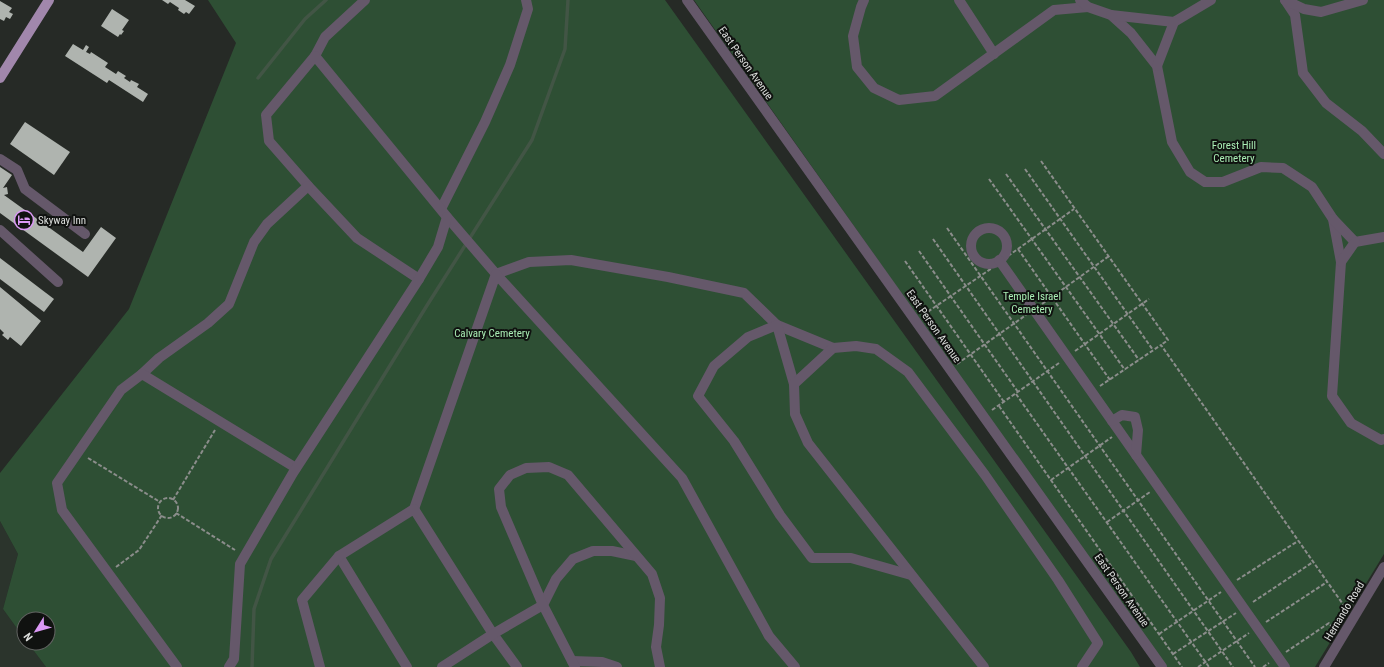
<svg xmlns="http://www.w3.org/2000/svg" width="1384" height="667" font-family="'Roboto Condensed',sans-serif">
<rect width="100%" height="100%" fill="#262a26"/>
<polygon fill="#2b342c" points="0,521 18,554 3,609 24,638 24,643 28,643 46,667 0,667"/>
<g fill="#2e4f34">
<polygon points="208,0 665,0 1131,652 1140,667 46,667 28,643 48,643 48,619 24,619 24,638 3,609 18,554 0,521 0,473 129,309 236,43"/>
<polygon points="694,0 1384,0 1384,554 1315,667 1162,667 878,260"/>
</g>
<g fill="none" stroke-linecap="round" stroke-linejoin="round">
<g stroke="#425545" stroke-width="3.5">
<polyline points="258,78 305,19 326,0"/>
<polyline points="252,667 254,609 271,559 426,307 532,140 565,49 568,0"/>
</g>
</g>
<g fill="#afb4af">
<polygon points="162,0 185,0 195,6 189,14 186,12 184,14 178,10 179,8 170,2 168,4"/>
<polygon points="0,1 12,8 9,12 13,14 10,19 6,17 4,21 0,19"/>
<polygon points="112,9 129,20 122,30 124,31 121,35 120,34 118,37 101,26"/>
<polygon points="73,44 83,50 86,45 89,47 86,52 90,54 91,52 108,63 105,67 116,74 118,71 126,76 124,78 130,82 131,80 139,84 137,87 148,94 143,102 109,80 107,83 65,56"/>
<polygon points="25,122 70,152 54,175 10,144"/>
<polygon points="0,167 12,175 3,188 7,187 8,194 4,195 83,252 101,227 116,238 88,277 0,213"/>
<polygon points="0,258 54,299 44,312 0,279"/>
<polygon points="0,287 41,321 21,346 10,337 8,340 2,335 4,333 0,329"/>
</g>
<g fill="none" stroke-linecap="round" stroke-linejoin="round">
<g stroke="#8b8d8b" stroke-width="2" stroke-dasharray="4 2" stroke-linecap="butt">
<polyline points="1041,161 1168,340 1161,345"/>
<polyline points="1025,169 1153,350"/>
<polyline points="1006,174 1139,360"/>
<polyline points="989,179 1125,370"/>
<polyline points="947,228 1255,667"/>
<polyline points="933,239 1233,667"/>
<polyline points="1018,249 1110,380"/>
<polyline points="919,251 1018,392"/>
<polyline points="1008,256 1074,209"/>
<polyline points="905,261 1004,402"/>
<polyline points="1042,304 1109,256"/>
<polyline points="923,315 992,268"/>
<polyline points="1075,351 1149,299"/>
<polyline points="957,364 1026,315"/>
<polyline points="1100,386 1161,345 1347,610"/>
<polyline points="1016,394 1209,667"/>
<polyline points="999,406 1182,667"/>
<polyline points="992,410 1059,363"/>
<polyline points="88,458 160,502"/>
<polyline points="1051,480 1112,437"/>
<circle cx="168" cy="508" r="10"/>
<polyline points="173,500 215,430"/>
<polyline points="176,513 235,550"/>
<polyline points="1107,522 1150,492"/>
<polyline points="116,567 139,550 162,515"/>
<polyline points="1237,580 1298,541"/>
<polyline points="1253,602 1313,562"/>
<polyline points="1266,622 1327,582"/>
<polyline points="1159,634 1221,592"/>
<polyline points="1286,652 1329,623 1334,630"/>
<polyline points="1173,654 1236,613"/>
<polyline points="1198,667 1249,633"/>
<polyline points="1263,667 1269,663"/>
</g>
<g stroke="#65586a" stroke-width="10">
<polyline points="687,0 1162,667"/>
<polyline points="864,0 861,7 853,36 857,67 874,88 899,100 935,96 1054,10 1088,7"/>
<polyline points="959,0 994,54"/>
<polyline points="1080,0 1088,7 1111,15 1131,33 1157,66 1172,142 1190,172 1205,182 1223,182 1261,167 1283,168 1312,187 1333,219 1341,262 1332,396 1351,423 1381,440 1384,439"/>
<polyline points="1285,0 1295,15 1303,73 1326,103 1362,131 1384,154"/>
<polyline points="1285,0 1304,9 1321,12 1363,0"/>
<polyline points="1111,15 1174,22 1211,0"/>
<polyline points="315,56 325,37 365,0"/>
<polyline points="1157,66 1174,22"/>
<polyline points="0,159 17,170 25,189 85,234"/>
<polyline points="441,209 485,122 510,65 528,9 526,0"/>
<polyline points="1333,219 1355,242 1384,237"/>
<circle cx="989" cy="246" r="18"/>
<polyline points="0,230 58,282"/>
<polyline points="999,260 1285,667"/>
<polyline points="1341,262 1355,242"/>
<polyline points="419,279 357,238 311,189 269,141 266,115 315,56 447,217 496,274 529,262 571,260 668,277 744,293 777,325 833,348"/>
<polyline points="142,374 159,358 208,323 229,304 254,242 267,224 308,186"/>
<polyline points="794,384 777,325 748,337 714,366 698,396 734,441 780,515 812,558 851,558 911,575"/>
<polyline points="1112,421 1122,415 1135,417 1138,430 1136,455"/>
<polyline points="414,509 496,274 682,478 769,636 795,667"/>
<polyline points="339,556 407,667"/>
<polyline points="572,661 602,662 617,667"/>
<polyline points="177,667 62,510 57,483 121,390 142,374 296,468"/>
<polyline points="229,667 234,659 240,564 293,473 419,279 438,247 447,217"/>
<polyline points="320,667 302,600 339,556 414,509 493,634 517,667"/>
<polyline points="442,667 493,634 543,605 556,579 573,559 593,551 612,551 636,556"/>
<polyline points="575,667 543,605 501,507 499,489 510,475 526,468 549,467 568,475 652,574 660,598 659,625 656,647 660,667"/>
<polyline points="984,667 808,443 795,414 794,384 833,348 856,346 876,349 908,372 985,475 1058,580 1098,643 1082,667"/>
<polyline points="1324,667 1384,567"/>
</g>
<polyline stroke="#a187ac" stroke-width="10" points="0,78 49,0"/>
</g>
<defs>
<g id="hotel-ring" transform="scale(1)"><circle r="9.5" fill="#101210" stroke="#db99f5" stroke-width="1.5"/><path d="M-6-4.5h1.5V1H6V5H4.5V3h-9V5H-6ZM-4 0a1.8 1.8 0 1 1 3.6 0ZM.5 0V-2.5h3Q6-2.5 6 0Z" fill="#db99f5"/></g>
</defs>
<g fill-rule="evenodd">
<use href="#hotel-ring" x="24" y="220"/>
</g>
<g text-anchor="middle" stroke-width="4" stroke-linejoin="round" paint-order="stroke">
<g font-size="11" fill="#dddfdd" stroke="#101210">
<text transform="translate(746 63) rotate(55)" y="4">East Person Avenue</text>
<text transform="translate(934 326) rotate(55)" y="4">East Person Avenue</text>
<text transform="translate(1122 590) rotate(55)" y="4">East Person Avenue</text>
<text transform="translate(1344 611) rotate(-59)" y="4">Hernando Road</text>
</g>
<g font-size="11" fill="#a9edb4" stroke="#101210">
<text x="1234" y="149">Forest Hill<tspan x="1234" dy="13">Cemetery</tspan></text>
<text x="1032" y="300">Temple Israel<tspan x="1032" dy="13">Cemetery</tspan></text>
<text x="492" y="337">Calvary Cemetery</text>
</g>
<g font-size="11" fill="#dddfdd" stroke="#101210" text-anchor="start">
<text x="38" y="224">Skyway Inn</text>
</g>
</g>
<g transform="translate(36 631) rotate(233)"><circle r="19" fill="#101210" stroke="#626462"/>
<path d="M0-3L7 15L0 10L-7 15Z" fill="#db99f5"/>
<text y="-6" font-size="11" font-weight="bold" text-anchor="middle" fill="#dddfdd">N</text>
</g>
</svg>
